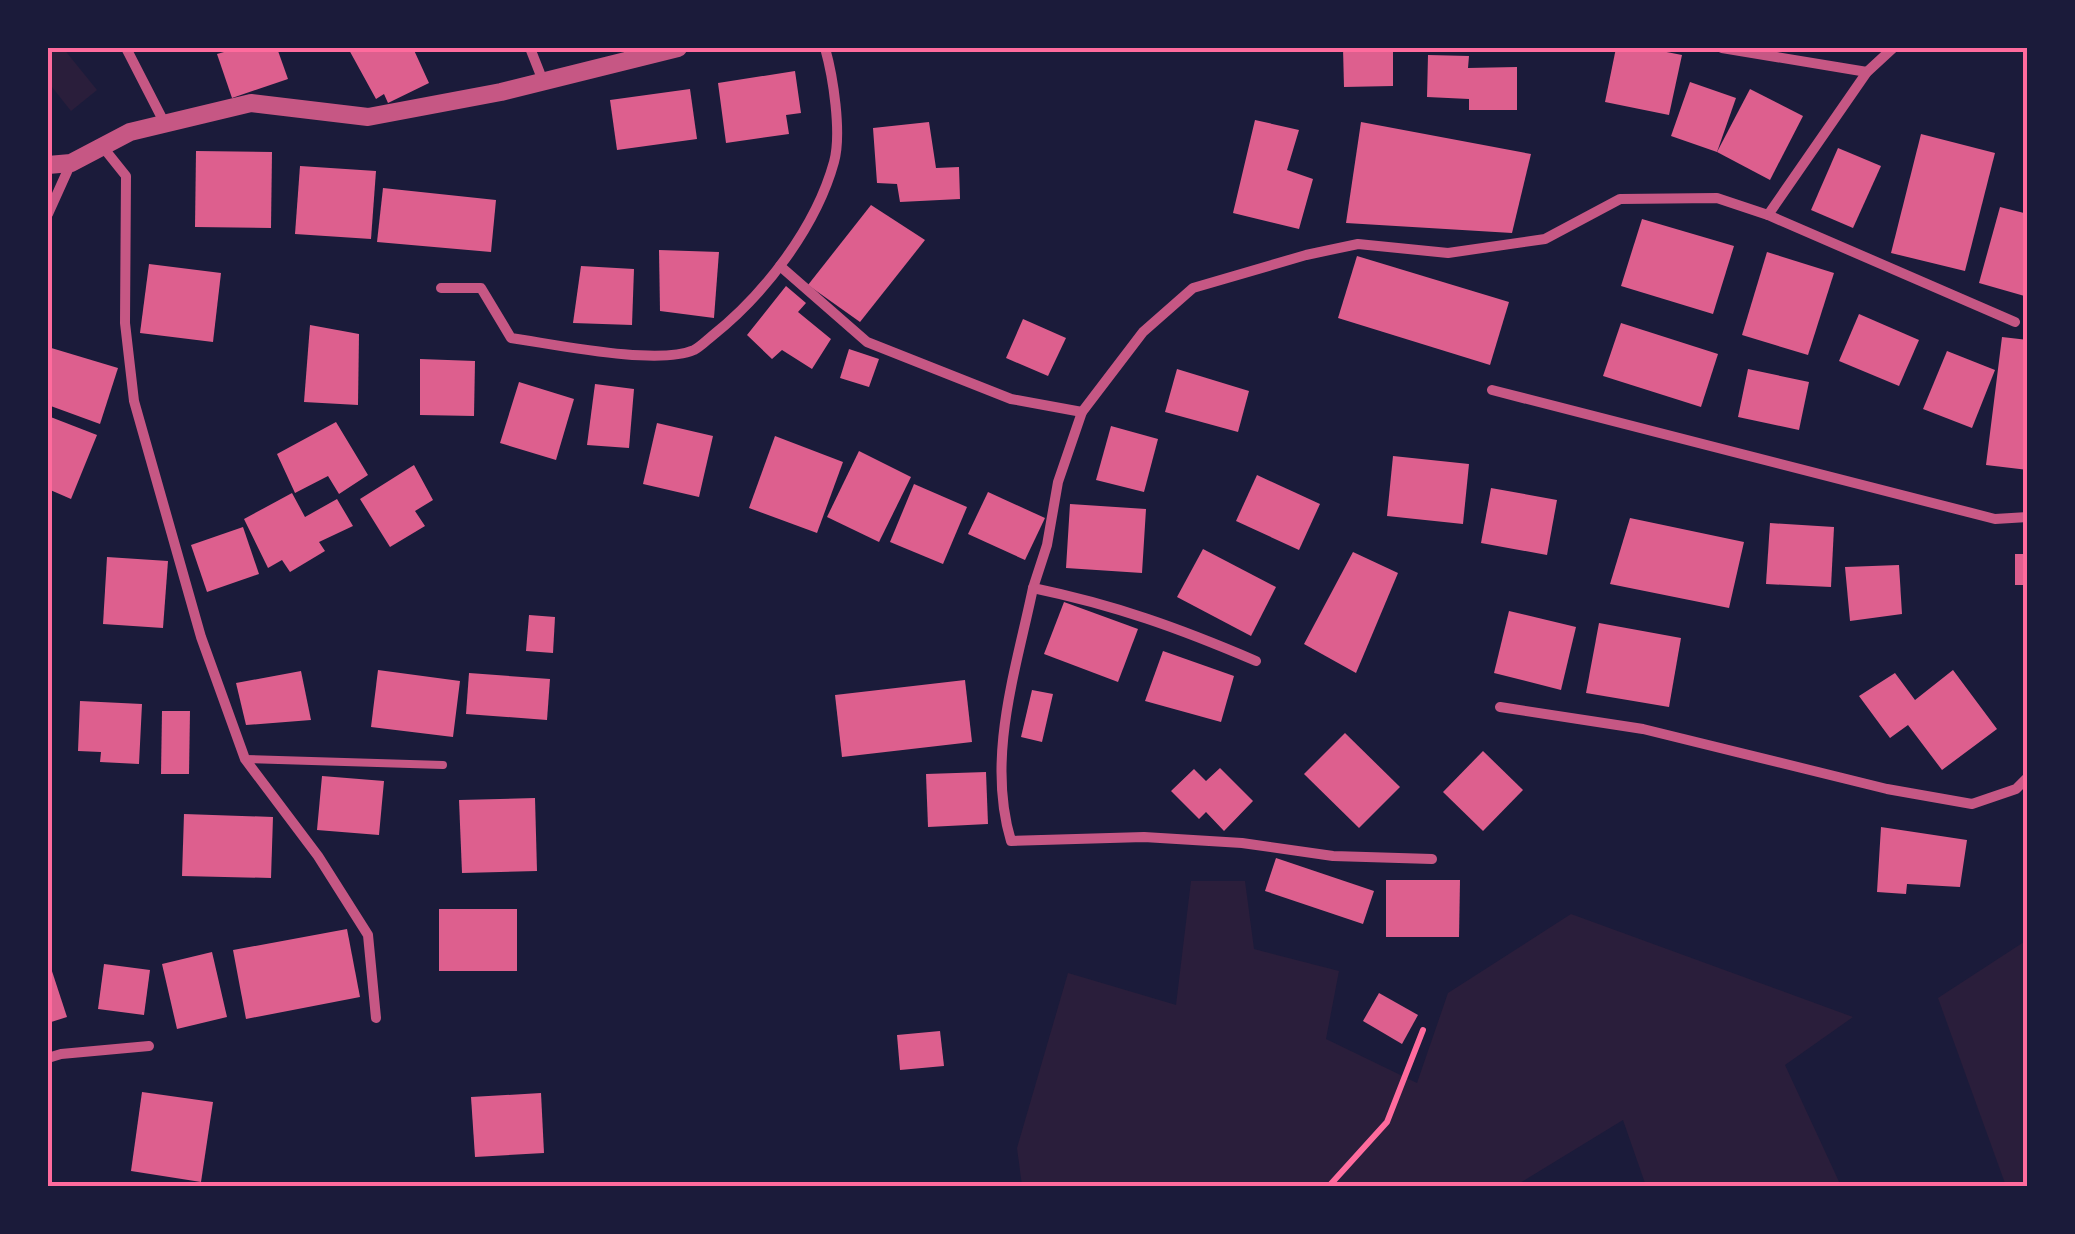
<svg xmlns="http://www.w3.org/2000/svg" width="2075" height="1234" font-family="'PT Sans',sans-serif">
<rect width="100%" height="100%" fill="#1b1b3a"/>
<g fill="#2a1e3b">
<polygon points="48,48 63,48 97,90 71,111 48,82"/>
<polygon points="1191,881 1245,881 1254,949 1339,971 1326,1039 1417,1083 1448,993 1571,914 1853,1017 1785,1065 1841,1186 1646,1186 1623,1120 1515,1186 1022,1186 1017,1148 1068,973 1176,1005"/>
<polygon points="2027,940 2027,1186 2006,1186 1938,998"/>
</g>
<g fill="#dd5f8e">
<polygon points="238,48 277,48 288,79 232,98 217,54"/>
<polygon points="348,48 413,48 429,83 388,103 384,94 376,99"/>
<polygon points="1343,48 1393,48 1393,86 1344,87"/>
<polygon points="1616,48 1646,48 1682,55 1669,115 1605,102"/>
<polygon points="1428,55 1469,56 1468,68 1517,67 1517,110 1469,110 1469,99 1427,97"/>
<polygon points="795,71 801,113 786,115 789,134 726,143 718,83"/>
<polygon points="1690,82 1736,98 1717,152 1671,136"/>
<polygon points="690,89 697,139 617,150 610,100"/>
<polygon points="1750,89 1803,116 1770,180 1717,152"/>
<polygon points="1255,120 1299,130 1287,170 1313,179 1299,229 1233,213"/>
<polygon points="929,122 936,168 959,167 960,199 900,202 897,184 877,183 873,128"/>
<polygon points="1361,122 1531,154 1512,233 1346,223"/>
<polygon points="1921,134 1995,153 1965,271 1891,253"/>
<polygon points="1838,148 1881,166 1853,228 1811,210"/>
<polygon points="196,151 272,152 271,228 195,227"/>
<polygon points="300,166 376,171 371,239 295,234"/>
<polygon points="383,188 496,200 491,252 377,242"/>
<polygon points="871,205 925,240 860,322 808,285"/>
<polygon points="2000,207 2028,214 2028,297 1979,283"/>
<polygon points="1642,219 1734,246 1713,314 1621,286"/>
<polygon points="659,250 719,252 714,318 660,311"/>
<polygon points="1767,252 1834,273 1808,355 1742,335"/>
<polygon points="1357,256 1509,302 1490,365 1338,318"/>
<polygon points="149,264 221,273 213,342 140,333"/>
<polygon points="581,266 634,269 632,325 573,323"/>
<polygon points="786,286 806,303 798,312 831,339 812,369 782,350 772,359 747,335"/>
<polygon points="1859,314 1919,340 1899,386 1839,361"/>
<polygon points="1023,319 1066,338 1048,376 1006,358"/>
<polygon points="1621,323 1718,354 1701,407 1603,376"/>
<polygon points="310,325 359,334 358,405 304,402"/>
<polygon points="2002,337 2028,340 2028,470 1986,465"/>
<polygon points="48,347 118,368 100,424 48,405"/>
<polygon points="849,349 879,359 869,387 840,378"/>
<polygon points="1947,351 1995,370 1972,428 1923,409"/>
<polygon points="420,359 475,361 474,416 420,415"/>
<polygon points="1177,369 1249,391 1238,432 1165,412"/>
<polygon points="1748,369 1809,382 1799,430 1738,417"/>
<polygon points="519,382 574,399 556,460 500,443"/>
<polygon points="595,384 634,389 629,448 587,445"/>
<polygon points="48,416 97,435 71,499 48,489"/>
<polygon points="336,422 368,475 339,494 328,476 295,493 277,454"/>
<polygon points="657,423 713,436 699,497 643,484"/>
<polygon points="1111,426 1158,439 1144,492 1096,480"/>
<polygon points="775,436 843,462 817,533 749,508"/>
<polygon points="859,451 911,477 879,542 827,517"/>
<polygon points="1393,456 1469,464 1463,524 1387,516"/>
<polygon points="414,465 433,500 415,511 425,526 390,547 360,499"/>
<polygon points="1257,475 1320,504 1299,550 1236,521"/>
<polygon points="914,484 967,507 943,564 890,542"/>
<polygon points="1491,488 1557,500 1547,555 1481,543"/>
<polygon points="988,492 1045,518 1025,560 968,534"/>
<polygon points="292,493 305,517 337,499 353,526 319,542 325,551 290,572 282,560 268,568 244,519"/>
<polygon points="1070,504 1146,509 1142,573 1066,568"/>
<polygon points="1630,518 1744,542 1729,608 1610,584"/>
<polygon points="1770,523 1834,527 1831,587 1766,584"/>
<polygon points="243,527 259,574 207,592 191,545"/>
<polygon points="1203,549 1276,587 1251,636 1177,597"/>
<polygon points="1353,552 1398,573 1356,673 1304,644"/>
<rect x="2015" y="554" width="13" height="31"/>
<polygon points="107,557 168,561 163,628 103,624"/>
<polygon points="1899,565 1902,614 1850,621 1845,567"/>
<polygon points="1064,602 1138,629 1118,682 1044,654"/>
<polygon points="1509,611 1576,627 1561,690 1494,673"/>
<polygon points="529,615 555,617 553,653 526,651"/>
<polygon points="1599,623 1681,638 1669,707 1586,693"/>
<polygon points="1163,651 1234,676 1221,722 1145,701"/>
<polygon points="378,670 460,681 453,737 371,727"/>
<polygon points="1953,670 1997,729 1942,770 1908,725 1890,738 1859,696 1895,673 1915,700"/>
<polygon points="301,671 311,720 246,725 236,683"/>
<polygon points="469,673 550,679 547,720 466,714"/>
<polygon points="965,680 972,742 842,757 835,695"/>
<polygon points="1032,690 1053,694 1042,742 1021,737"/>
<polygon points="80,701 142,704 139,764 100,762 101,752 78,751"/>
<polygon points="162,711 190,711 189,774 161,774"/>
<polygon points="1345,733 1400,787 1359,828 1304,774"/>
<polygon points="1483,751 1523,790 1483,831 1443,792"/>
<polygon points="1220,768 1253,801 1224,831 1206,812 1199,819 1171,791 1194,769 1206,781"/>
<polygon points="986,772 988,824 928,827 926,774"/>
<polygon points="322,776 384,781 379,835 317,830"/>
<polygon points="535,798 537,871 462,873 459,800"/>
<polygon points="184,814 273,817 271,878 182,876"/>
<polygon points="1881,827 1967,840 1960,887 1907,884 1906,894 1877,892"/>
<polygon points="1276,858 1374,891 1363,924 1265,891"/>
<polygon points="1386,880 1460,880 1459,937 1386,937"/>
<rect x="439" y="909" width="78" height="62"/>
<polygon points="347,929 360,997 246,1019 233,950"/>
<polygon points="212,952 227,1017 177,1029 162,964"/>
<polygon points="48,959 67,1017 48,1023"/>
<polygon points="104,964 150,970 144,1015 98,1009"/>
<polygon points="1379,993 1418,1015 1402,1044 1363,1021"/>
<polygon points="940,1031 944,1066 900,1070 897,1035"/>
<polygon points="142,1092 213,1102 201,1182 131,1171"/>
<polygon points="541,1093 544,1153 475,1157 471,1097"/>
</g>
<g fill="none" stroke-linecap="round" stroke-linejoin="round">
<polyline stroke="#ff6b9d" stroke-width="6" points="1329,1186 1387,1122 1423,1030"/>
<polyline stroke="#c65784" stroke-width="8" points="245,759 443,765"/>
<g stroke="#c65784" stroke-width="10">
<polyline points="126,48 165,124"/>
<polyline points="530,48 543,81"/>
<polyline points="1722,48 1867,72"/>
<polyline points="102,146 126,176 125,323 134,401 201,637 245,759 318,856 368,935 376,1018"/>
<polyline points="48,214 71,163"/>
<polyline points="1768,215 2015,322"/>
<polyline points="780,266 867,342 1011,399 1082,412"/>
<path d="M441 288H481L511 338C554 344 657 366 694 350 700 347 707 340 712 336 765 294 816 227 834 162 842 133 833 76 825 48"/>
<polyline points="1492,390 1995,519 2028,517"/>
<path d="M1033 588C1016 670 986 758 1011 841L1144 837 1242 843 1333 856 1432 859"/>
<path d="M1256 661C1179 628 1115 605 1033 588L1047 545 1058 482 1082 412 1143 332 1193 288 1306 255 1358 244 1448 253 1545 239 1620 199 1717 198 1768 215 1867 72 1893 48"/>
<polyline points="1500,707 1643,729 1887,789 1972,804 2016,789 2028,777"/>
<polyline points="48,1058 61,1054 149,1046"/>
</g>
<polyline stroke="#c65784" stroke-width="18" points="48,165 71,163 130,132 251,103 368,117 501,92 678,48"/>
</g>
<rect width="2075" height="1234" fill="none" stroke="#1b1b3a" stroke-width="100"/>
<rect x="50" y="50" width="1975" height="1134" fill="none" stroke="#ff6b9d" stroke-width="4"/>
</svg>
